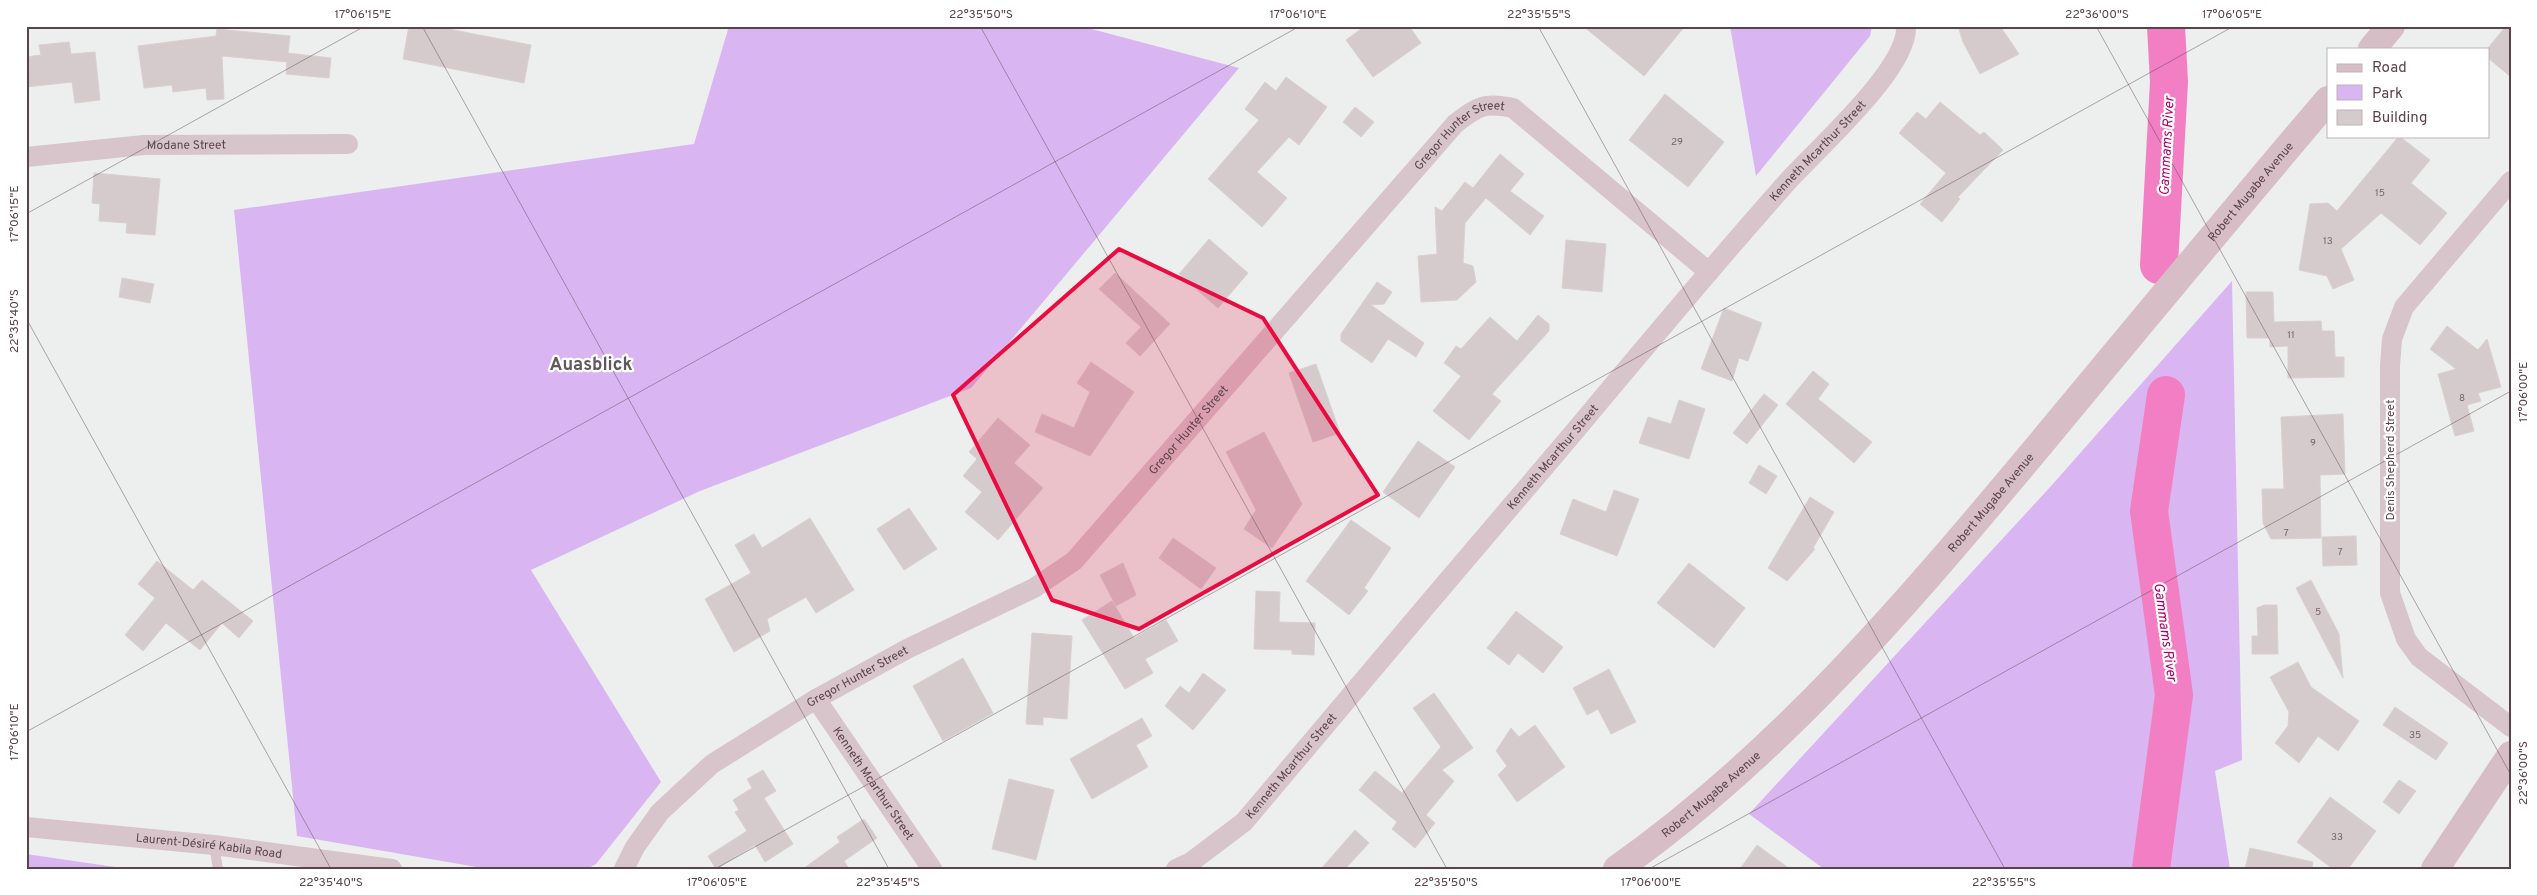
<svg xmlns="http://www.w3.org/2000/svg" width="2537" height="895" font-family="Overpass,sans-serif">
<rect width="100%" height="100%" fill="#ecefed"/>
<g fill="#d9b6f2">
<polygon points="729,26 1080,26 1239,68 971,388 700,491 531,570 661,782 596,864 587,869 488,869 297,836 234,210 694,144"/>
<polygon points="1730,26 1872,26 1870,36 1756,176"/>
<polygon points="2232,281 2242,760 2215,771 2230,869 1824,869 1749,814 2052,485"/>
<polygon points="26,854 129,869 26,869"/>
</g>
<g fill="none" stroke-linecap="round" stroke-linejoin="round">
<g stroke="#f27fc4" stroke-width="38">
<polyline points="2159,265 2169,82 2166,26"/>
<polyline points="2151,869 2174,695 2149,511 2166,395"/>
</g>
</g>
<g fill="#d5cbcd" stroke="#d9d0d1">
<polygon points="409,26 433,26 531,45 524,83 403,59"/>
<polygon points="1365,26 1409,26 1421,43 1373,77 1346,40"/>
<polygon points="1583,26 1685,26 1644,76"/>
<polygon points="1958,26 2000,26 2019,54 1980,74 1963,42"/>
<polygon points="2506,26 2511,26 2511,77 2488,58 2488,48"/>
<polygon points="217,29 290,36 288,53 331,58 329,78 286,74 287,62 222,56 224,99 207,100 206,88 173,92 172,85 144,88 138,46 216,36"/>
<polygon points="69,42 71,54 95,52 100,100 75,103 72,82 26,87 26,57 41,55 39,45"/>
<polygon points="1286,77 1327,107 1299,145 1289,137 1257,172 1287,198 1262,227 1208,179 1259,120 1245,109 1265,82 1276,91"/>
<polygon points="1665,94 1724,142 1688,187 1629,140"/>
<polygon points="1940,102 1980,135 1984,132 2003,150 1958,197 1960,199 1942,222 1920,204 1946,173 1899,133 1917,112 1926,119"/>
<polygon points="1355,107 1374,122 1361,137 1343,122"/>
<polygon points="2399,136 2430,160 2411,183 2447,213 2420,245 2381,213 2341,249 2354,280 2333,289 2327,276 2299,270 2310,204 2328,203 2337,211"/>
<polygon points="1500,154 1524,174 1510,191 1544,216 1530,235 1486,198 1465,223 1463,263 1473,266 1476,282 1457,300 1421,302 1418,256 1437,254 1435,207 1442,211 1465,182 1473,188"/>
<polygon points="94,173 160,179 155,235 126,233 127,223 99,221 100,204 92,203"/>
<polygon points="1209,239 1248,273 1218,308 1179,274"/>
<polygon points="1566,240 1606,244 1602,292 1562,288"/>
<polygon points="1115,273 1170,324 1140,356 1126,343 1141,327 1099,289"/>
<polygon points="122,278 154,284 150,303 119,297"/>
<polygon points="1377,282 1392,292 1384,304 1371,305 1424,343 1416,357 1388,339 1372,363 1341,341 1341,334"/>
<polygon points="2246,292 2273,292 2274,322 2321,321 2322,331 2334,331 2335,357 2344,357 2344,377 2288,378 2288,346 2270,347 2270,338 2247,338"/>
<polygon points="1724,308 1762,323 1748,361 1739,358 1732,381 1701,369"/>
<polygon points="1538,315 1549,324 1549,331 1492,394 1501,401 1469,440 1433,411 1461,376 1444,363 1456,346 1461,349 1490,317 1517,341"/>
<polygon points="2447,326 2478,350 2487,339 2501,387 2478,393 2481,401 2467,405 2474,431 2455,436 2438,374 2456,369 2430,349"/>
<polygon points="1091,362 1134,392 1090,456 1035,432 1042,414 1074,428 1090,392 1077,383"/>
<polygon points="1316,364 1340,433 1313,442 1289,373"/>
<polygon points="1813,371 1829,384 1818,399 1872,442 1854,463 1786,404"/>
<polygon points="1764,394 1778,405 1747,444 1733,433"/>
<polygon points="1679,400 1705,409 1689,459 1639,443 1648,417 1671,424"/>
<polygon points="2343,414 2345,474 2320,475 2321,538 2271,539 2263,523 2262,489 2284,489 2281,417"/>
<polygon points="998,418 1030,445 1014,463 1043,488 998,540 965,512 982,492 963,476 977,459 969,452"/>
<polygon points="1264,432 1302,504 1272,548 1244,529 1256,510 1226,452"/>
<polygon points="1418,441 1455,467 1419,518 1383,492"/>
<polygon points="1759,465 1777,476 1766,494 1749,483"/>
<polygon points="1614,490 1639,499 1617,556 1560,534 1573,499 1606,512"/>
<polygon points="1810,497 1834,512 1813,548 1815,549 1787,581 1768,568"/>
<polygon points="909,508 937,549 904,570 877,529"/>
<polygon points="810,518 854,590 816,613 806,597 767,619 770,631 734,652 705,599 751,573 735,545 754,534 762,548"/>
<polygon points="1351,520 1391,548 1364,588 1368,591 1349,615 1306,581"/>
<polygon points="2356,536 2357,565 2323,566 2322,537"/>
<polygon points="1173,538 1216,568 1201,589 1159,558"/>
<polygon points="157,561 193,590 202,580 253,621 239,638 222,623 200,650 166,623 143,651 125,635 155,598 138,584"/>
<polygon points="1123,563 1136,595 1116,606 1100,575"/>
<polygon points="1689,563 1745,608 1714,648 1657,603"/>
<polygon points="2311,580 2339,634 2343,678 2296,588"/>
<polygon points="1256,591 1280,592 1279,622 1315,623 1314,655 1292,654 1292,650 1254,649"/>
<polygon points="1112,601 1134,638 1166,620 1178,641 1145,659 1153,673 1125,689 1082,620"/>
<polygon points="2264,605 2277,605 2278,654 2252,654 2252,636 2258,636 2257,608"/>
<polygon points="1516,611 1563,647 1543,673 1518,653 1509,665 1487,648"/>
<polygon points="1032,633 1072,636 1067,719 1043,717 1043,725 1026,724"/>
<polygon points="963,658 993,713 943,741 913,686"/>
<polygon points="2298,662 2311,687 2359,721 2338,751 2318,736 2299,763 2275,743 2288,726 2289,712 2270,677"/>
<polygon points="1609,669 1636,722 1611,734 1598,709 1587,715 1573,688"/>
<polygon points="1203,673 1226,690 1193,730 1165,706 1180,686 1189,693"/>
<polygon points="1434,693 1473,748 1442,770 1454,781 1426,815 1435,823 1415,848 1392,829 1397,822 1359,790 1375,771 1402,793 1441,747 1413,708"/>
<polygon points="2395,707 2448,743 2436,760 2383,725"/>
<polygon points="1142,718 1152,736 1136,745 1148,767 1092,799 1070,759"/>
<polygon points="1535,725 1565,767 1517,802 1498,775 1507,766 1496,751 1511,728 1519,737"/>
<polygon points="763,770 776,791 764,798 793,844 765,862 755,845 716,869 708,856 747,831 735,812 739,810 733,800 752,788 747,779"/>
<polygon points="1009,779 1054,790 1036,860 992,849"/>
<polygon points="2399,780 2416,791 2399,814 2383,802"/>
<polygon points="2330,797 2376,831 2348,869 2333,869 2297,842"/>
<polygon points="864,819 877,838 844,861 849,869 803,869 840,842 837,837"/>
<polygon points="1355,830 1369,843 1345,869 1321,869"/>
<polygon points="1757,845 1790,869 1740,869"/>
<polygon points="2250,848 2313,862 2312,869 2245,869"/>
</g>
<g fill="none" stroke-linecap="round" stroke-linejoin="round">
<polyline stroke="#d8c4cb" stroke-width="10" points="214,845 218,869"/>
<g stroke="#d8c4cb" stroke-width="20">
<path id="s1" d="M26 157 144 145 348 144"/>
<polyline points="2511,181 2404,307 2392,339 2390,366 2390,593 2406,639 2419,657 2511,727"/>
<path id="s2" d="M816 699 932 869"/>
<path id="s3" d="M26 827 214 845 392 869"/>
<path id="s4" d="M624 869 635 847 660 812 712 764 816 699 907 649 1034 588 1074 561 1455 124C1478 106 1484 102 1513 108L1709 272"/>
<path id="s5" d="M1176 869 1191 862 1244 822C1354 691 1464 561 1575 431 1645 347 1715 263 1788 181 1817 149 1909 68 1906 26"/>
</g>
<g stroke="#d7bdc5" stroke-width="28">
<polyline points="2372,49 2391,26"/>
<path id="s6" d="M1617 869C1781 753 1909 601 2037 448 2134 331 2230 215 2328 100"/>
<polyline points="2435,869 2511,755"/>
</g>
</g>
<path fill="#ea0b41" fill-opacity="0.2" stroke="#ea0b41" stroke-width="4" stroke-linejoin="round" d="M1119 249 1263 318 1378 495 1139 629 1052 600 953 395Z"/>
<path fill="none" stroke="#5b434b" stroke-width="1" stroke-opacity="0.45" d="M422 26 889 869M980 26 1447 869M1538 26 2005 869M2096 26 2511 775M26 214 365 26M26 318 331 869M26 732 1300 26M715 869 2234 26M1649 869 2511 391"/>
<g text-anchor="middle" stroke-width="4.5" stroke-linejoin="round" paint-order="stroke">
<g font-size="10" fill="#7a656c">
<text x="1677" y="145">29</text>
<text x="2380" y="196">15</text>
<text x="2328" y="244">13</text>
<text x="2291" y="338">11</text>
<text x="2462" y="401">8</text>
<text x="2313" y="446">9</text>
<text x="2286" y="536">7</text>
<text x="2340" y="555">7</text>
<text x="2318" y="615">5</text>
<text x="2415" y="738">35</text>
<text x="2337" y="840">33</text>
</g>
<g font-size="12" fill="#5b434b" stroke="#fff">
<text dy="4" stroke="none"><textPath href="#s4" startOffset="1132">Gregor Hunter Street</textPath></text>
<text dy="4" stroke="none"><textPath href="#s1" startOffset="161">Modane Street</textPath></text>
<text dy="4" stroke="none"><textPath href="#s5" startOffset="966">Kenneth Mcarthur Street</textPath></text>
<text dy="4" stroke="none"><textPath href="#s6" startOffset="930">Robert Mugabe Avenue</textPath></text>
<text dy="4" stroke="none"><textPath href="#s4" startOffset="728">Gregor Hunter Street</textPath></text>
<text dy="4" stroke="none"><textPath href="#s5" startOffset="561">Kenneth Mcarthur Street</textPath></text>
<text transform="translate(2390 460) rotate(-90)" y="4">Denis Shepherd Street</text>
<text dy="4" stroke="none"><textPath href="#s6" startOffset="525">Robert Mugabe Avenue</textPath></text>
<text dy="4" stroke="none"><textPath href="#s4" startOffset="308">Gregor Hunter Street</textPath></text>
<text dy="4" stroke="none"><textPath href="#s5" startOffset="156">Kenneth Mcarthur Street</textPath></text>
<text dy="4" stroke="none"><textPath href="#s2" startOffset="102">Kenneth Mcarthur Street</textPath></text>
<text dy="4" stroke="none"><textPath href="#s6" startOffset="120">Robert Mugabe Avenue</textPath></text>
<text dy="4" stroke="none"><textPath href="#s3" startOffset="184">Laurent-Désiré Kabila Road</textPath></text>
</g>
<g font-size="14" font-style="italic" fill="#b0016a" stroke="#fff">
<text transform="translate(2166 146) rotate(-87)" y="5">Gammams River</text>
<text transform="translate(2166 632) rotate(82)" y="5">Gammams River</text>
</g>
<g font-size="18" font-weight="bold" fill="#62585b" stroke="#fff">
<text x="591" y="370">Auasblick</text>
</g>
</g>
<rect width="2537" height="895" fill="none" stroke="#ffffff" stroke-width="55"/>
<rect x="2327" y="48" width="162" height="90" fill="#ffffff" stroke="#bdb4b7"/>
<rect x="2337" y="64" width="25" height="8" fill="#d7bdc5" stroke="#bdb4b7"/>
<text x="2372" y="72" font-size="15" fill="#5b434b">Road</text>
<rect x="2337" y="85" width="25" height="15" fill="#d9b6f2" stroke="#bdb4b7"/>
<text x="2372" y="98" font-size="15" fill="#5b434b">Park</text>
<rect x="2337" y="110" width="25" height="15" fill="#d5cbcd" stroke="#bdb4b7"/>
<text x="2372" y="122" font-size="15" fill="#5b434b">Building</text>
<rect x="28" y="28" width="2482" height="840" fill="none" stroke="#5b434b" stroke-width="2"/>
<g font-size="12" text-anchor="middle" fill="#5b434b">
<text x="363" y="18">17°06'15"E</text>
<text x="981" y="18">22°35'50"S</text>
<text x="1298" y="18">17°06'10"E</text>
<text x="1539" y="18">22°35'55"S</text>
<text x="2097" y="18">22°36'00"S</text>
<text x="2232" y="18">17°06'05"E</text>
<text transform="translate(14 214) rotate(-90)" y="4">17°06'15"E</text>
<text transform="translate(14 321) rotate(-90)" y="4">22°35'40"S</text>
<text transform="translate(2523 392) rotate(-90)" y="4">17°06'00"E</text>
<text transform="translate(14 732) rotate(-90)" y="4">17°06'10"E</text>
<text transform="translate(2523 773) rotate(-90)" y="4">22°36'00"S</text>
<text x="331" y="886">22°35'40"S</text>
<text x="717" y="886">17°06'05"E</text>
<text x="888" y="886">22°35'45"S</text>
<text x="1446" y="886">22°35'50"S</text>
<text x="1651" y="886">17°06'00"E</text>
<text x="2004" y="886">22°35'55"S</text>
</g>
</svg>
